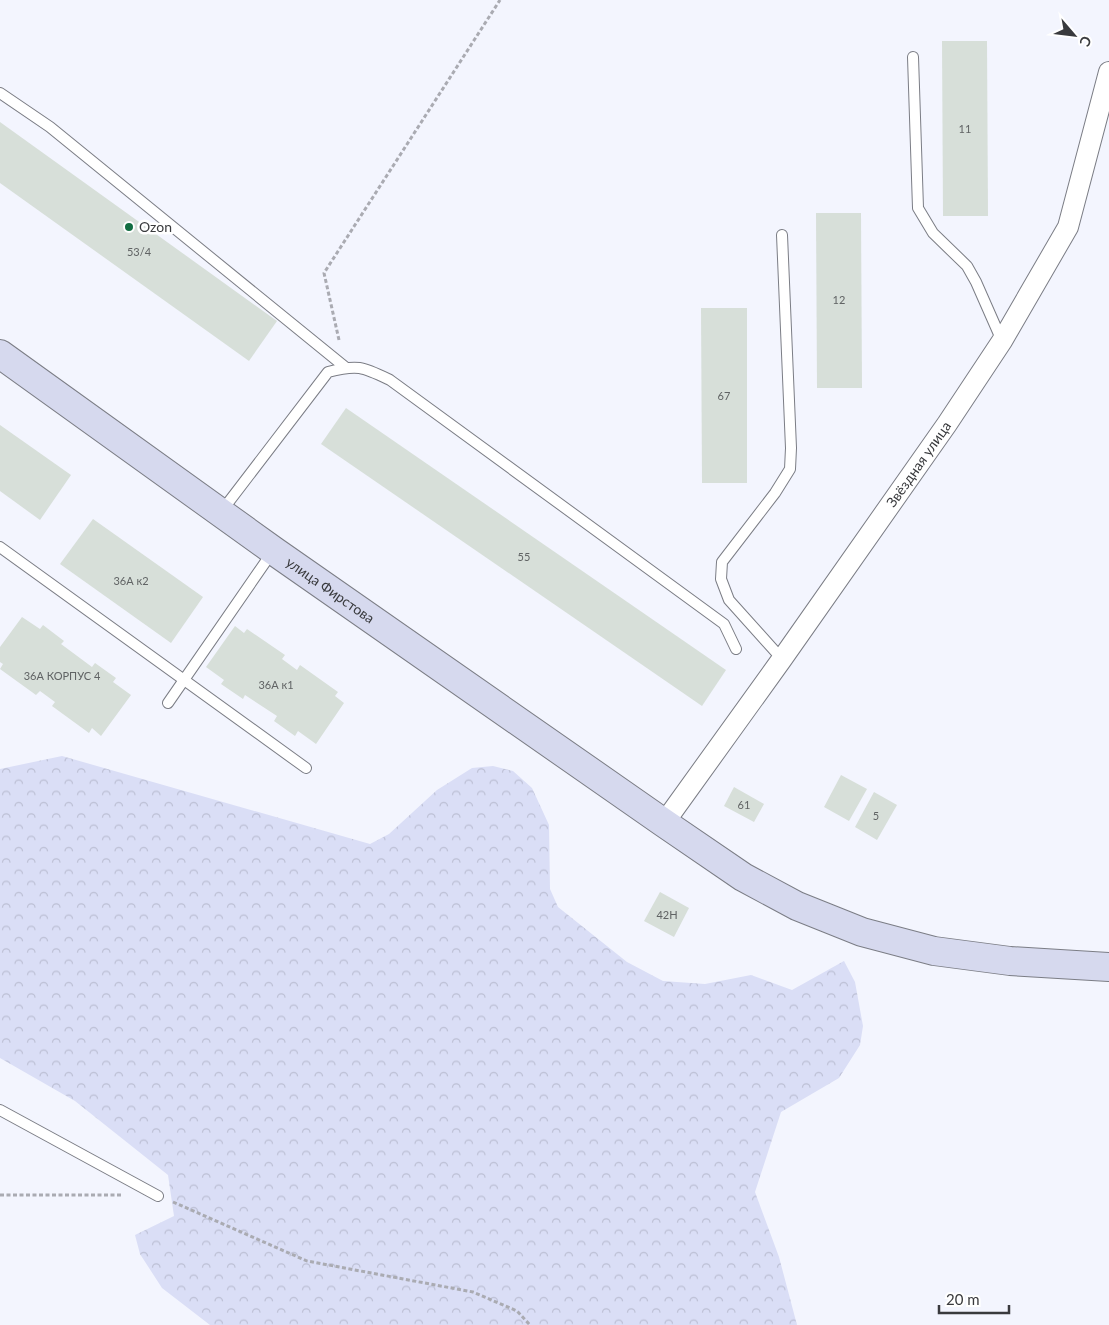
<svg xmlns="http://www.w3.org/2000/svg" width="1109" height="1325" font-family="Lato,sans-serif">
<defs>
<pattern id="forest-crowns" width="20" height="18" patternUnits="userSpaceOnUse" patternTransform="scale(1.25)"><rect width="20" height="18" fill="#dadef6"/><path d="M2 6a3 3 0 1 1 6 0M12 15a3 3 0 1 1 6 0" fill="none" stroke="#bcbfd4"/></pattern>
</defs>
<rect width="100%" height="100%" fill="#f3f5fe"/>
<polygon fill="url(#forest-crowns)" points="62,756 370,844 389,834 437,790 472,768 493,766 513,771 532,788 549,825 550,889 558,907 627,962 663,981 705,984 751,975 792,990 844,961 855,982 863,1026 860,1045 839,1078 781,1112 755,1192 779,1257 797,1325 210,1325 162,1288 140,1254 135,1235 174,1216 168,1175 75,1101 0,1058 0,769"/>
<g fill="#d7dfd9">
<polygon points="942,41 987,41 988,216 943,216"/>
<polygon points="0,122 277,321 249,361 0,183"/>
<polygon points="816,213 861,213 862,388 817,388"/>
<polygon points="701,308 747,308 747,483 702,483"/>
<polygon points="346,408 726,670 702,706 321,444"/>
<polygon points="0,425 71,475 40,520 0,491"/>
<polygon points="93,519 203,597 171,643 60,564"/>
<polygon points="22,617 40,629 43,625 64,641 61,644 92,667 95,663 116,678 113,682 131,695 101,736 92,728 89,733 52,706 55,702 40,691 36,695 0,669 3,664 0,662 0,647"/>
<polygon points="235,626 244,633 247,629 285,655 282,659 297,670 300,665 338,692 335,696 344,703 316,744 298,731 295,736 274,721 277,716 245,695 243,699 221,684 224,680 206,667"/>
<polygon points="841,775 867,789 849,821 824,807"/>
<polygon points="734,787 764,804 754,822 724,806"/>
<polygon points="874,792 897,805 877,840 855,827"/>
<polygon points="660,892 689,908 674,937 644,921"/>
</g>
<g fill="none" stroke-linecap="round" stroke-linejoin="round">
<g stroke="#7b7d85" stroke-width="12">
<g id="lane">
<polyline points="913,57 918,208 933,233 967,266 976,282 1002,341"/>
<polyline points="0,93 50,127 345,367"/>
<path d="M221 512 328 372C358 364 363 367 390 380L724 624 736 649"/>
<polyline points="0,547 306,768"/>
<polyline points="782,659 729,600 721,579 722,562 775,493 790,469 791,448 782,235"/>
<polyline points="168,703 273,551"/>
<polyline points="0,1110 158,1196"/>
</g>
</g>
<g stroke="#7b7d85" stroke-width="22">
<g id="street">
<path id="s1" d="M664 823 782 659 947 424 1002 341 1068 227 1109 72"/>
</g>
</g>
<g stroke="#7b7d85" stroke-width="30">
<g id="secondary">
<path id="s2" d="M0 354 274 551 664 823 743 877 797 906 862 932 934 951 1010 961 1109 967"/>
</g>
</g>
<g stroke="#aaabb2" stroke-width="3" stroke-dasharray="4 2.5" stroke-linecap="butt">
<polyline points="339,340 324,273 500,0"/>
<polyline points="0,1195 121,1195"/>
<polyline points="173,1202 307,1261 473,1292 517,1311 530,1325"/>
</g>
<use href="#lane" stroke="#fff" stroke-width="10"/>
<use href="#street" stroke="#fff" stroke-width="20"/>
<use href="#secondary" stroke="#d6d9ee" stroke-width="28"/>
</g>
<circle fill="#126d41" stroke="#fff" stroke-width="2" cx="129" cy="227" r="5"/>
<g text-anchor="middle" stroke-width="5" stroke-linejoin="round" paint-order="stroke">
<g font-size="11" fill="#606364">
<text x="965" y="133">11</text>
<text x="139" y="256">53/4</text>
<text x="839" y="304">12</text>
<text x="724" y="400">67</text>
<text x="524" y="561">55</text>
<text x="131" y="585">36А к2</text>
<text x="62" y="680">36А КОРПУС 4</text>
<text x="276" y="689">36А к1</text>
<text x="744" y="809">61</text>
<text x="876" y="820">5</text>
<text x="667" y="919">42Н</text>
</g>
<g font-size="14" fill="#393a3d" stroke="#fff" text-anchor="start">
<text x="139" y="232">Ozon</text>
</g>
<g font-size="14" fill="#393a3d" stroke="#fff">
<text dy="5" stroke="none"><textPath href="#s1" startOffset="440">Звёздная улица</textPath></text>
<text dy="5" stroke="none"><textPath href="#s2" startOffset="406">улица Фирстова</textPath></text>
</g>
</g>
<g transform="translate(1074 35) rotate(118)" stroke="#ffffff" stroke-width="4" paint-order="stroke">
<path d="M0-4L9 19L0 12L-9 19Z" fill="#393a3d"/>
<text y="-8" font-size="14" font-weight="bold" text-anchor="middle" fill="#393a3d">С</text>
</g>
<path d="M939 1305v8h70v-8" fill="none" stroke="#393a3d" stroke-width="2.5"/>
<text x="946" y="1305" font-size="15" fill="#393a3d" stroke="#ffffff" stroke-width="4" paint-order="stroke">20 m</text>
</svg>
